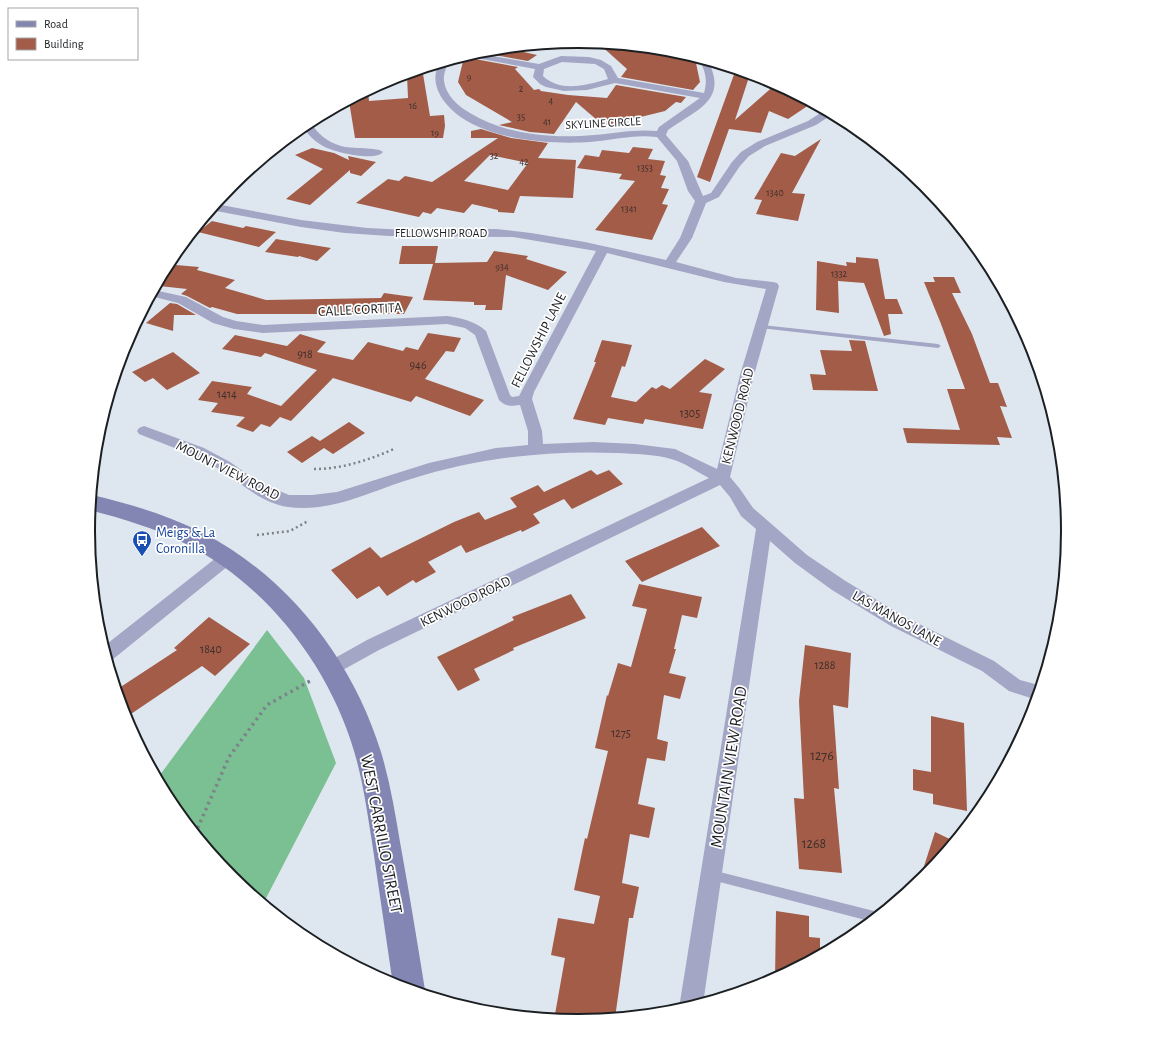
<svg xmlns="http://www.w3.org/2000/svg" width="1157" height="1063" font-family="'Alegreya Sans',sans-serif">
<rect width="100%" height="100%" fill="#dee7ef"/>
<polygon fill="#7ac093" points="267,630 304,678 336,763 263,904 232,878 171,804 157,779"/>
<g fill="#a25c48" fill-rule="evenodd">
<polygon points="598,43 677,51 686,57 689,56 696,63 700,82 693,90 621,77 627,69"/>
<polygon points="506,48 537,55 528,61 477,52"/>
<polygon points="464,57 518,67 515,69 534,90 539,89 541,91 568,95 607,98 616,85 686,97 681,103 676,102 665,111 604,126 576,102 554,134 530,132 499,125 512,122 466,95 458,82"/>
<polygon points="736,69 750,74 735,120 776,84 779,86 812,103 788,119 769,111 761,133 729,129 710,182 697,177"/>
<polygon points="423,74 430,116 444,115 445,126 443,138 355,138 349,101 368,91 369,101 408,98 407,75"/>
<path d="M481 129 511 138 548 143 538 158 576 160 573 198 520 196 514 213 498 212V210L472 204 464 213 437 208 431 214 423 212 419 217 356 203 388 179 399 181 405 176 432 182 498 138H471V131ZM490 155 528 163 508 190 464 181Z"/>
<polygon points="821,139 792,193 805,194 798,221 756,214 762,200 754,199 781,153 795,156"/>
<polygon points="633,147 653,149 648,159 665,161 660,175 666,176 661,188 669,189 662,204 668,205 652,240 595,230 635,181 619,179 622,174 577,168 585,155 599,157 602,150 629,153"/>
<polygon points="312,148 334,153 349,160 348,156 376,162 361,176 350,173 350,170 310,205 286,199 323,169 295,155"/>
<polygon points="212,221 243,228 246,226 276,232 259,247 198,232"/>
<polygon points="276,239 282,240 331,248 317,261 299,256 298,257 265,252"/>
<polygon points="402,246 438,246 435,263 487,262 494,251 528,256 526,259 567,272 548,290 506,275 502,310 485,310 486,305 474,305 474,302 423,300 433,264 399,264"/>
<polygon points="856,257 878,259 885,299 897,299 903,314 888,314 891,334 884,336 864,283 838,281 839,313 816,310 817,261 847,266 846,262 856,263"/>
<polygon points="176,265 199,267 197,270 235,280 225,288 266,300 381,298 384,293 413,297 404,314 382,314 359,311 359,314 237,314 212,307 210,308 187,296 181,294 187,289 159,286"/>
<polygon points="933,277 954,277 961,293 952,293 972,334 990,383 998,383 1007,407 1000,406 1012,438 997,437 1000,445 907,443 903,428 960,430 947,389 965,389 941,324 924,282 935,282"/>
<polygon points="170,303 177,304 196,315 174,315 173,331 146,323"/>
<polygon points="428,333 461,338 454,352 446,351 425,379 484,400 470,416 416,396 411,402 333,378 291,421 280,417 270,427 261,424 253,432 236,426 245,417 211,412 218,403 198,400 212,381 252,387 247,394 281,406 317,370 265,353 261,357 222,349 235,335 287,346 300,334 326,342 317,352 353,360 368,342 403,351 406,347 418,350"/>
<polygon points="602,340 632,345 625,367 622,366 611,397 636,402 652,387 656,389 662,385 670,389 705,359 725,369 699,392 712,394 703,429 645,419 643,424 608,418 605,425 573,419 596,362 594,362"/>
<polygon points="849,340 865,341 878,391 813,390 810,374 826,375 820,350 852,351"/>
<polygon points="173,352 200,373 167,390 153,378 145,382 132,372"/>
<polygon points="349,422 365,433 333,454 324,448 302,463 287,452 312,436 320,441"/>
<polygon points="591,470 597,475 609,470 623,484 572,509 564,499 533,514 540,523 522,532 521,530 466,553 461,545 428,562 436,572 416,583 413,580 387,596 379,586 357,599 331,570 370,547 381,558 454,522 479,512 485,520 517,507 510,498 538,485 544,492"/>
<polygon points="702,527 720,546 642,582 625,561"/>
<polygon points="639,584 702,597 697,618 682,615 674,649 676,649 669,673 686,677 680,699 664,695 657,739 668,742 665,761 647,758 638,804 655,808 649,838 630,834 622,883 639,887 633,918 629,918 615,1018 578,1022 554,1020 565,958 551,955 558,918 594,924 600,896 574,890 585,838 587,839 608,751 595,748 607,695 608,696 618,663 631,667 647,609 632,606"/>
<polygon points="571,594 586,618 513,648 514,650 474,669 480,680 458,691 437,657 514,620 512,617"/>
<polygon points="209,617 250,644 215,676 202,666 125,718 116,690 177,650 174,648"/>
<polygon points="805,645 851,653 848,708 833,705 839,789 834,788 842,873 799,869 794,798 804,799 799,701"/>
<polygon points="931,716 964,723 967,811 933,804 933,794 913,790 913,769 931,772"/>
<polygon points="935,832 956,842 925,878 918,885"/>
<polygon points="776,911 809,916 809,937 820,938 820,956 775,980"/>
</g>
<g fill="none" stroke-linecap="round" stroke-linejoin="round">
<g stroke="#7c8287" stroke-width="2.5" stroke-dasharray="2 3" stroke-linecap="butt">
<path d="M314 469C343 469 368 460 394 449"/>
<polyline points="257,535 290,531 308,521"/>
<polyline points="308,682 312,680"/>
</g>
<polyline stroke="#7c8287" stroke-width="3.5" stroke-dasharray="2.5 4" stroke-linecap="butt" points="195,834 229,757 267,705 310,681"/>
<g fill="#a3a6c4" fill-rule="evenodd">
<polygon points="761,325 938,344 941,346 938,348 759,328 759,326"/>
<polygon points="712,870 874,911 881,915 873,922 712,880 708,879 707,875 708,871"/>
</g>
<g fill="#a3a6c4" fill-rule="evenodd">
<path d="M474 53 539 64 561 56 589 57 601 60 611 66 618 78 704 93C708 79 705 71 699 59L708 61C729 101 695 110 668 130L666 135 688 161 703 196 711 193 732 162 741 152 757 142 808 121 825 110 833 114 816 125 765 146 749 156 740 166 719 197 706 203 692 238 676 262 736 278 773 282 777 283 779 286 754 375 730 477 740 489 753 508 807 555 844 580 903 616 994 661 1020 680 1042 686 1037 700 1009 691 982 671 891 626 832 590 795 563 770 541 703 1004 681 1011 679 1008 756 529 741 516 730 497 720 485 379 650 332 676 326 673 323 668 326 663 367 640 709 478C697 472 684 462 671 459 654 454 634 454 617 453 547 450 478 458 411 479 371 491 331 513 288 507 261 503 241 483 219 469 194 454 166 445 139 434L137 431 139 428 144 426 204 448 230 462 260 483 289 495H312L337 492 429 463 496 448 528 445V431L520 405C510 406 506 407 499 400L475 335 465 328 447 324 263 333 234 329 213 323 178 303 151 296 154 290 186 297 223 317 236 321 263 325 447 316C461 318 475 321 486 331L510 395 512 397 519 396 596 251 513 237 389 236 345 233 301 227 211 210 216 204 301 220 367 228 407 230 496 229 531 233 585 242 666 260 680 238 695 201 688 191 677 161 657 137C634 134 613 140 590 142 546 145 472 139 444 101 436 90 432 77 439 64L448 61C447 67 443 74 444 81 446 96 458 106 470 113 506 135 553 139 594 135 616 133 635 129 657 131L659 127 700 98 615 83 587 90 564 91 546 87 540 84 533 77 535 69 465 56ZM562 62 595 64 604 69 608 79C587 85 561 93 543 76L544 69ZM607 253 724 282 766 289 740 375 717 469 675 449 635 444 594 442 543 444 542 431 532 399 534 392Z"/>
<path d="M310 122C318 134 327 142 341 146 350 149 379 147 383 152 375 162 333 152 323 146 314 141 308 135 303 126Z"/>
<polygon points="227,552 233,554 235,558 233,562 112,660 108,662 103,647 221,554"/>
</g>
<path fill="#8386b2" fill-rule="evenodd" d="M92 495C130 504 168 515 203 533 289 577 353 661 381 752 390 782 395 812 400 842 409 891 417 941 425 990L423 994 393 985C386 937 379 890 372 842 367 811 363 781 354 751 329 666 266 584 186 544 155 528 123 519 90 510Z"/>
</g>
<defs>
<g id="bus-pin" transform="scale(1)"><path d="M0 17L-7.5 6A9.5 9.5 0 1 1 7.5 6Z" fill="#1a4fb4" stroke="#fff"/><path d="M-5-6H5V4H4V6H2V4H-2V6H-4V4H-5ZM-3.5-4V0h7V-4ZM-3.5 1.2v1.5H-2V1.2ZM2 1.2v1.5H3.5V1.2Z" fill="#fff"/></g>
</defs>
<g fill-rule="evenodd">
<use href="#bus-pin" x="142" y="540"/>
</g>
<g text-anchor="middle" stroke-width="3.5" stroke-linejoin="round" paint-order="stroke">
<g font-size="10" fill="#3e2e2c">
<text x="469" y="80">9</text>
<text x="521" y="92">2</text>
<text x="551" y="104">4</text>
<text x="413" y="109">16</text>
<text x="521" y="120">35</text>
<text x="547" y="125">41</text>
<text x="435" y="136">19</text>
<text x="494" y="159">32</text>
<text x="524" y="165">42</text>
<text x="645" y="171">1353</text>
<text x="775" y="196">1340</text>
<text x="629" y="212">1341</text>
<text x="502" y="270">934</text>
<text x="839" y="277">1332</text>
</g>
<g font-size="12" fill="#1c1f22" stroke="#fff">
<text transform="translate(603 123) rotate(-3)" y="4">SKYLINE CIRCLE</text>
<text x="441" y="237">FELLOWSHIP ROAD</text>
</g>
<g font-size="12" fill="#3e2e2c">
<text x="305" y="358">918</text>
<text x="418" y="369">946</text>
<text x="227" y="398">1414</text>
<text x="690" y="417">1305</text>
<text x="211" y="653">1840</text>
<text x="825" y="669">1288</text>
<text x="621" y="737">1275</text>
</g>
<g font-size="14" fill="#1c1f22" stroke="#fff">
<text transform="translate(360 309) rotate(-3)" y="5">CALLE CORTITA</text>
<text transform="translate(538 340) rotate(-63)" y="5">FELLOWSHIP LANE</text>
<text transform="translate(737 416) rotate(-76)" y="5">KENWOOD ROAD</text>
<text transform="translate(228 470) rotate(27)" y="5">MOUNT VIEW ROAD</text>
<text transform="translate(465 601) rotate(-26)" y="5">KENWOOD ROAD</text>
<text transform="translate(897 618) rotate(29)" y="5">LAS MANOS LANE</text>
</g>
<g font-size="14" fill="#164399" stroke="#fff" text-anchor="start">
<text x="156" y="537">Meigs &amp; La<tspan x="156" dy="16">Coronilla</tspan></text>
</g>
<g font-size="14" fill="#3e2e2c">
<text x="822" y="760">1276</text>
<text x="814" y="848">1268</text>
</g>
<g font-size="17" fill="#1c1f22" stroke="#fff">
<text transform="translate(728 767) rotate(-81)" y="6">MOUNTAIN VIEW ROAD</text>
<text transform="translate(382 834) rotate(79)" y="6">WEST CARRILLO STREET</text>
</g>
</g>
<path d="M0 0H1157V1063H0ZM95 531a483 483 0 1 1 966 0a483 483 0 1 1-966 0Z" fill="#fff" fill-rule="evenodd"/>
<path fill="none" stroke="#1c1f22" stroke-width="2" d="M95 531a483 483 0 1 1 966 0a483 483 0 1 1-966 0Z"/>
<rect x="8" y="8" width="130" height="52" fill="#ffffff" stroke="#a4a5a7"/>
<rect x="16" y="21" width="20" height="6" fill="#8386b2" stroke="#a4a5a7"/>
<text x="44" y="28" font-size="12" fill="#1c1f22">Road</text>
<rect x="16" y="38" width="20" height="12" fill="#a25c48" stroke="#a4a5a7"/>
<text x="44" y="48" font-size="12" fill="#1c1f22">Building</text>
</svg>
